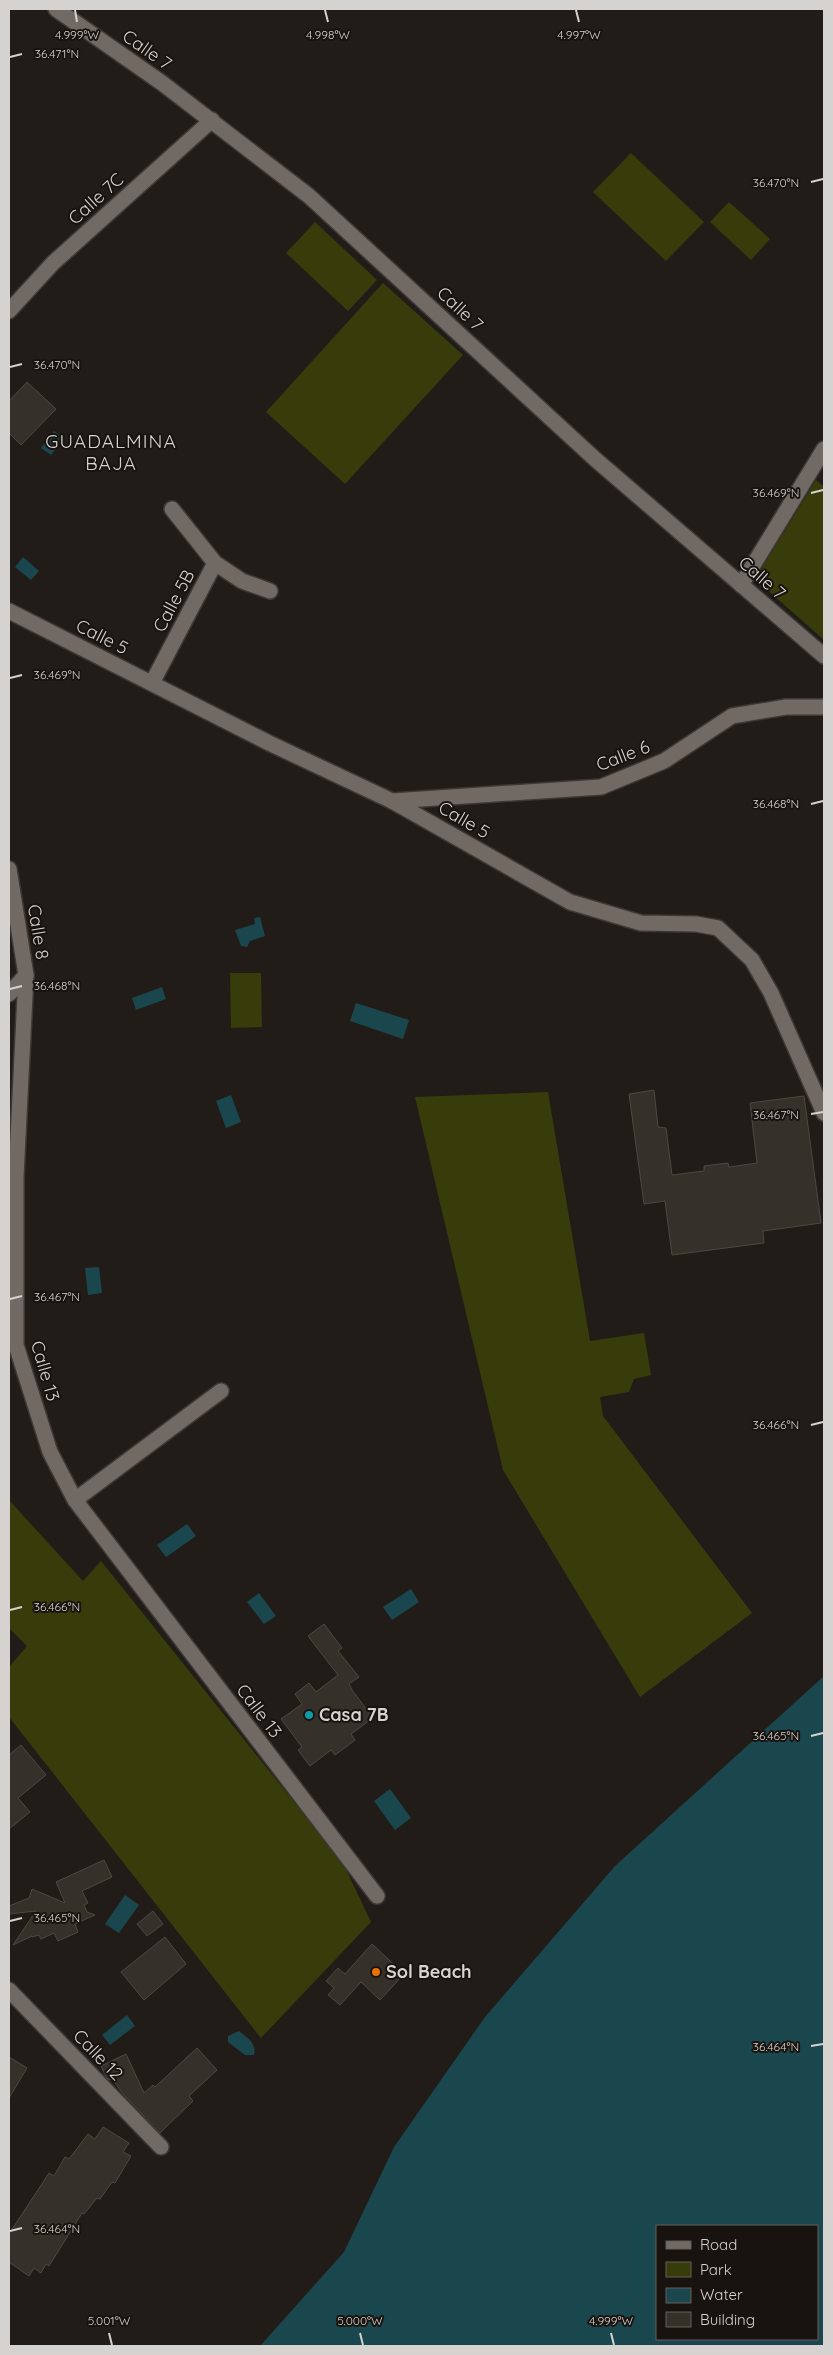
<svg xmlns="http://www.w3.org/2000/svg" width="833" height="2355" font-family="Quicksand,sans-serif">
<rect width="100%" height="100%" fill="#221c18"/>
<g fill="#383b0a">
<polygon points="631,153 704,222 666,261 593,192"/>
<polygon points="729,202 770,239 751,260 710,222"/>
<polygon points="315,222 377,280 348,311 286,253"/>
<polygon points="383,283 463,355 345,484 266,412"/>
<polygon points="816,480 824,487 824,640 755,579"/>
<polygon points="230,973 261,973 262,1027 231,1028"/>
<polygon points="548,1092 590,1341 644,1333 651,1375 634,1379 629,1392 600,1397 603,1416 752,1613 640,1697 503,1470 415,1097"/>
<polygon points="9,1500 83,1581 101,1561 343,1863 371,1922 261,2038 9,1717 9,1667 27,1646 9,1628"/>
</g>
<g fill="#1a464d" fill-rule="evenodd">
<polygon points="54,431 64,438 51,455 41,448"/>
<polygon points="23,557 39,571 31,580 15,567"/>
<polygon points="260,917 265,936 250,941 247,947 241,946 235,930 255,924 254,918"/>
<polygon points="162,987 166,999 136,1010 132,998"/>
<polygon points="356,1003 409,1020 403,1039 350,1021"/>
<polygon points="231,1095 241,1122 226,1128 216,1101"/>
<polygon points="99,1267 102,1293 88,1295 85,1268"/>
<polygon points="187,1524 196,1536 166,1557 157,1545"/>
<polygon points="411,1589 419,1602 392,1620 383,1607"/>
<polygon points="259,1593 276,1616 264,1624 247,1602"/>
<path d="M824 1676V2346H260L344 2252 394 2147 485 2017 615 1866ZM657 2226H817V2339H657Z"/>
<polygon points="390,1789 411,1818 395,1830 374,1801"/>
<polygon points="125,1895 139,1905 119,1933 105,1924"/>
<polygon points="127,2015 135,2026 110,2045 102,2035"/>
<path d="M239 2031C247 2037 257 2044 254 2055H245L228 2042V2036Z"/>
</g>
<g fill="#36302b" stroke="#4e4742">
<polygon points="27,382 56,409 21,445 9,433 9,401"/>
<polygon points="654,1090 658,1127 666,1128 672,1175 704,1171 704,1166 728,1163 729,1167 757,1163 750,1103 804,1096 821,1223 763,1231 764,1243 672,1255 665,1201 644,1204 629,1094"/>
<polygon points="324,1624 342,1648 338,1651 359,1677 349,1684 352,1690 373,1718 351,1734 355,1740 335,1755 331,1750 310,1766 298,1750 302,1747 281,1719 302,1704 295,1694 309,1683 316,1692 338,1675 308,1636"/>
<polygon points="21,1745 46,1775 18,1798 30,1812 9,1829 9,1755"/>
<polygon points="104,1860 112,1877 82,1891 88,1903 84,1905 87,1912 95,1915 75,1924 78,1932 58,1941 54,1933 41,1939 39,1935 32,1937 32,1936 13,1945 36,1911 9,1914 9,1906 29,1898 32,1889 65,1903 56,1882"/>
<polygon points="153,1911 163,1924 147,1936 137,1924"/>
<polygon points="165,1937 186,1964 144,2000 121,1972"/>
<polygon points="372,1944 404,1974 380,2000 361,1982 340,2005 328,1995 334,1988 326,1981 338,1968 345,1974"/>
<polygon points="197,2048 217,2070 189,2096 193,2101 160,2133 124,2095 112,2079 109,2080 106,2077 101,2066 126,2054 144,2093 153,2085 155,2087"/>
<polygon points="9,2057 27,2068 9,2098"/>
<polygon points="103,2127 129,2143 123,2152 131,2156 115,2183 112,2182 100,2199 97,2198 84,2214 82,2213 49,2266 46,2264 41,2273 34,2268 29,2276 9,2262 9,2234 49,2173 54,2176 65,2157 69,2159 88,2134 95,2139"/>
</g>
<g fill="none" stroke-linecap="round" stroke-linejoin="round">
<g stroke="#3c3835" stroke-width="18">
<g id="minor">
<polyline points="56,9 162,83 309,196 595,459 824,656"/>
<polyline points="9,311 53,263 212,120"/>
<polyline points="172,509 215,563"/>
<polyline points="741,585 824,449"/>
<polyline points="9,611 269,743 392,801 570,902 641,923 696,924 718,928 752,960 771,993 824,1113"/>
<polyline points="152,683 215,563 242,581 270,591"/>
<polyline points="392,801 601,787 664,761 732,716 786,707 824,707"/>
<polyline points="9,869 26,975 9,994"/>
<polyline points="26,975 16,1177 16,1345 50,1452 75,1500 221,1391"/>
<polyline points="75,1500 377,1896"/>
<polyline points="9,1990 161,2147"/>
</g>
</g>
<use href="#minor" stroke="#716a64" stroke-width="15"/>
</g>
<path fill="none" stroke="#d6d2cf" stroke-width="2" d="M75 10 77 22M325 10 328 22M576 10 579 22M10 57 22 54M811 182 823 179M10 367 22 364M811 493 823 490M10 678 22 675M811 804 823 801M10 989 22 986M811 1114 823 1112M10 1299 22 1296M811 1425 823 1422M10 1610 22 1607M811 1736 823 1733M10 1921 22 1918M811 2046 823 2044M10 2231 22 2228M109 2333 112 2345M360 2333 363 2345M611 2333 614 2345"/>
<circle fill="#0f9aa8" stroke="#19130f" stroke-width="2" cx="309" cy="1715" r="5"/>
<circle fill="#e8710a" stroke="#19130f" stroke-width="2" cx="376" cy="1972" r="5"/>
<g text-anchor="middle" stroke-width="4" stroke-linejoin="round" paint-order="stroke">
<g font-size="18" fill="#d6d2cf" stroke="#19130f">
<text transform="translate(147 50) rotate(35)" y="6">Calle 7</text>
<text transform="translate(96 199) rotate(-42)" y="6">Calle 7C</text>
<text transform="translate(460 309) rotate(43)" y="6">Calle 7</text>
<text transform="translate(762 578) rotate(41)" y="6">Calle 7</text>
<text transform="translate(174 601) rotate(-62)" y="6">Calle 5B</text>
<text transform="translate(102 637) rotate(27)" y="6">Calle 5</text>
<text transform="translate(623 756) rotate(-21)" y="6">Calle 6</text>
<text transform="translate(464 820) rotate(30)" y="6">Calle 5</text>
<text transform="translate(38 932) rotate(81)" y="6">Calle 8</text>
<text transform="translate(45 1371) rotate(74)" y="6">Calle 13</text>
<text transform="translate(259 1711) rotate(53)" y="6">Calle 13</text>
<text transform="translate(98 2055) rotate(46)" y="6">Calle 12</text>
</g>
<g font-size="18" font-weight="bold" fill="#d6d2cf" stroke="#19130f" text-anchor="start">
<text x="319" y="1721">Casa 7B</text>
<text x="386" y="1978">Sol Beach</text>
</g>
<g font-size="19" letter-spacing="1" fill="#d6d2cf" stroke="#19130f">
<text x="111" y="448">GUADALMINA<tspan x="111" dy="22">BAJA</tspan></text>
</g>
</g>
<g font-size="12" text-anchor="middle" fill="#d6d2cf" stroke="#19130f" stroke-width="4" stroke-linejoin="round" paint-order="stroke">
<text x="77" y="39">4.999°W</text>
<text x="328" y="39">4.998°W</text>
<text x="579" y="39">4.997°W</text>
<text x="57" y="58">36.471°N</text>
<text x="776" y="187">36.470°N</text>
<text x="57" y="369">36.470°N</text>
<text x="776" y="497">36.469°N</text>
<text x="57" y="679">36.469°N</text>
<text x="776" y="808">36.468°N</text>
<text x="57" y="990">36.468°N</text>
<text x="776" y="1119">36.467°N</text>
<text x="57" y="1301">36.467°N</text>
<text x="776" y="1429">36.466°N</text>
<text x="57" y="1611">36.466°N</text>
<text x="776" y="1740">36.465°N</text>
<text x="57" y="1922">36.465°N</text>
<text x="776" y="2051">36.464°N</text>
<text x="57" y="2233">36.464°N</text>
<text x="109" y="2325">5.001°W</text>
<text x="360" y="2325">5.000°W</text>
<text x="611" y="2325">4.999°W</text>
</g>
<rect width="833" height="2355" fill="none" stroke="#d6d2cf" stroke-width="20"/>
<rect x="656" y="2225" width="162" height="115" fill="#19130f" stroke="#655f5c"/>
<rect x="666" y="2241" width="25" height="8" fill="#716a64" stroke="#655f5c"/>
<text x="700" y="2250" font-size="15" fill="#d6d2cf">Road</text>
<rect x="666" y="2262" width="25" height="15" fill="#383b0a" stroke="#655f5c"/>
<text x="700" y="2275" font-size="15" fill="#d6d2cf">Park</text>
<rect x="666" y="2288" width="25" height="15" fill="#1a464d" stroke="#655f5c"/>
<text x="700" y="2300" font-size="15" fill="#d6d2cf">Water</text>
<rect x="666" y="2312" width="25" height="15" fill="#36302b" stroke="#655f5c"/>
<text x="700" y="2325" font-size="15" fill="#d6d2cf">Building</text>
</svg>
